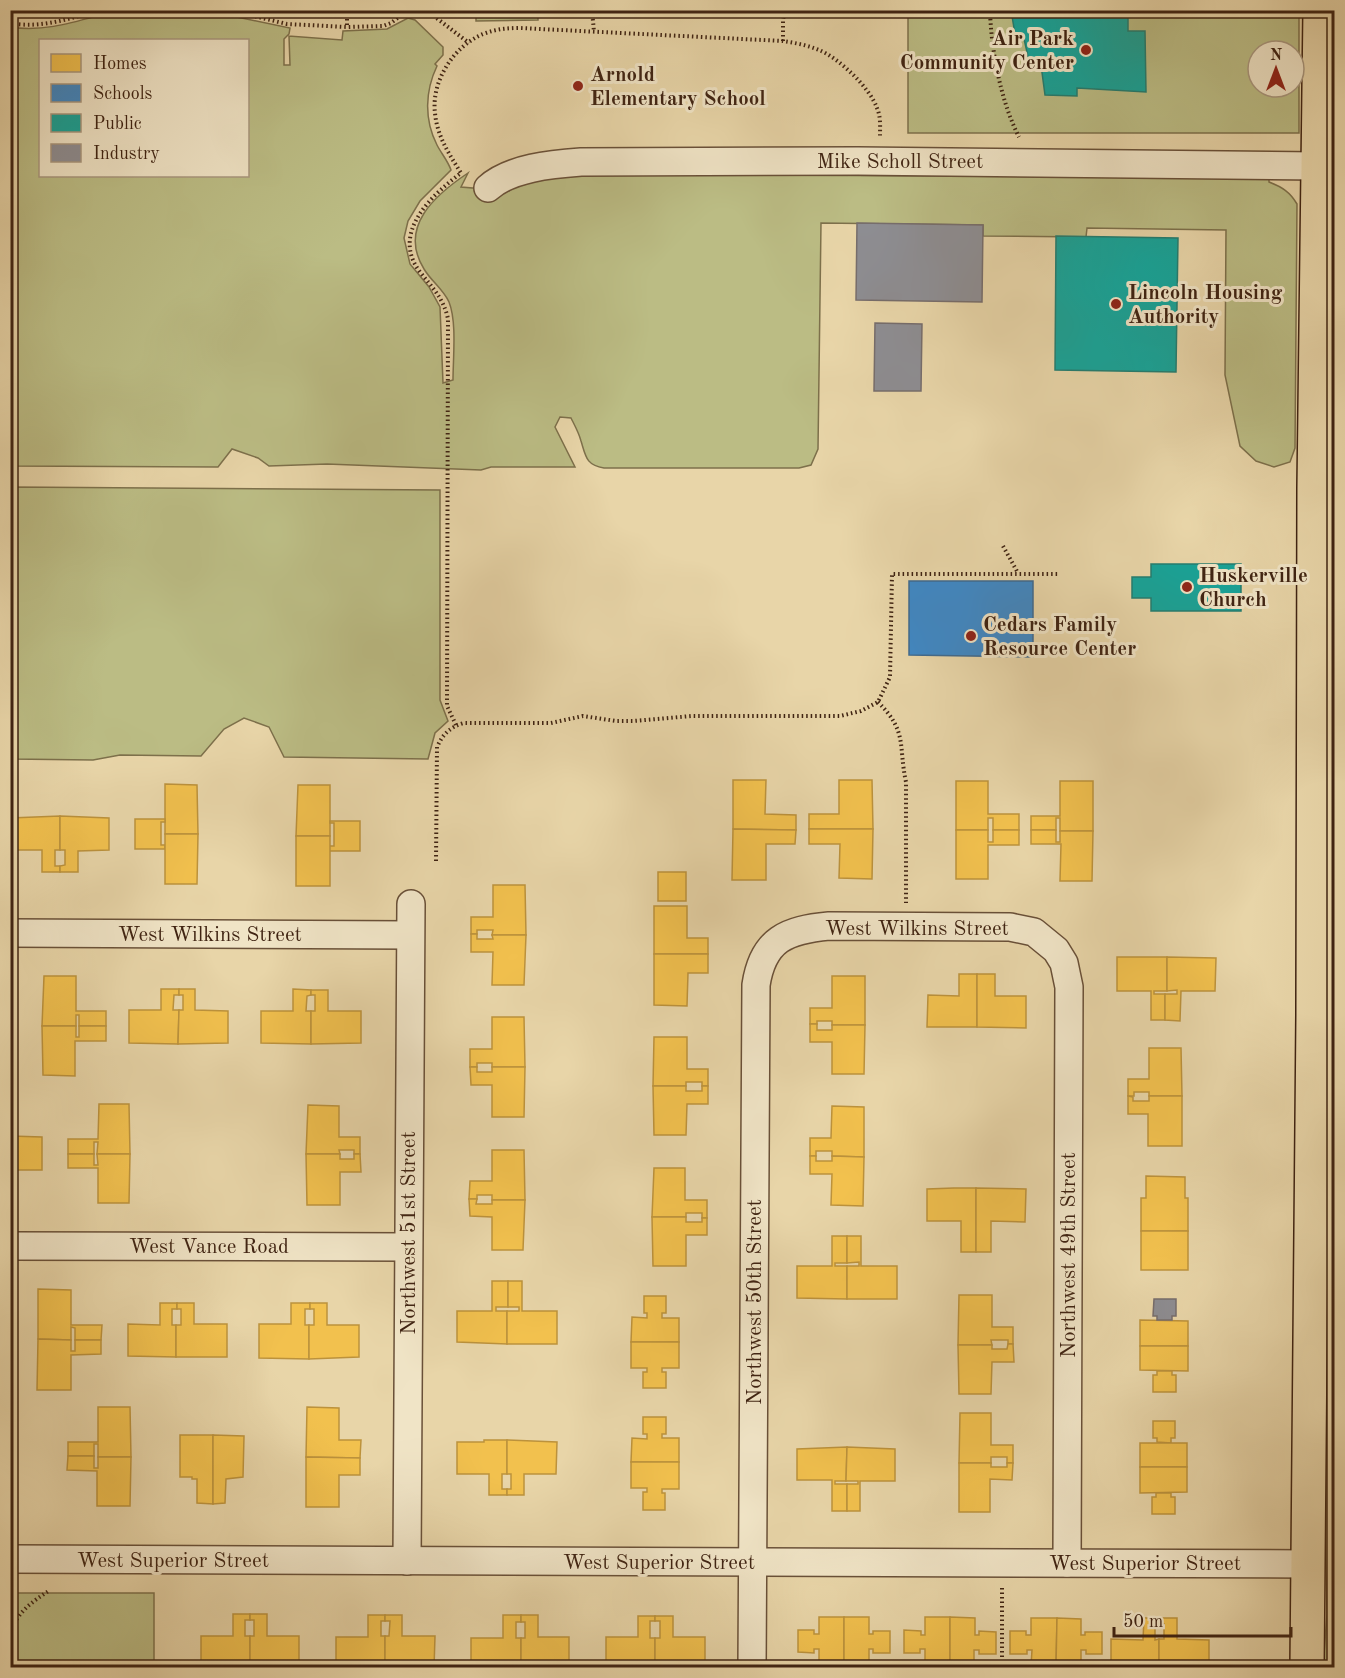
<svg xmlns="http://www.w3.org/2000/svg" width="1345" height="1678" font-family="'Old Standard TT',serif">
<rect width="100%" height="100%" fill="#e8d5a8"/>
<filter id="stains"><feTurbulence type="fractalNoise" baseFrequency=".00333" numOctaves="4"/><feColorMatrix values="0 0 0 0 .2 0 0 0 0 .09 0 0 0 0 .02 0 0 0 .5 -.17"/></filter>
<radialGradient id="worn" r=".72"><stop offset=".6" stop-color="#630" stop-opacity="0"/><stop offset="1" stop-color="#630" stop-opacity=".3"/></radialGradient>
<g fill="#bbbc84" stroke="#7d704b" stroke-width="1.5" fill-rule="evenodd">
<path d="M115 11H208L290 28 289 34 284 39V65H290L289 36 342 40 343 31 387 29 408 18 415 20 443 47V55L435 64 437 66C425 91 424 120 437 145 441 153 448 161 451 170L420 201 408 221 404 238 410 264 429 287 440 307 443 383 453 380C453 358 457 322 449 302 443 289 431 281 424 269 398 227 435 195 468 173L461 187 509 191C521 177 550 177 568 174L1269 178V182C1282 187 1290 192 1297 204L1295 448 1290 462 1274 467 1256 461 1240 446 1225 375 1226 230 1087 228 1086 237 983 236V225L821 223 818 449 811 465 799 468H604C586 465 586 457 581 441 579 433 575 426 571 418L560 417 555 427 575 467H491L481 470 327 464 269 466 258 458 232 449 218 467 11 466 10 27C46 33 80 20 115 11ZM40 40H248V176H40Z"/>
<polygon points="476,11 538,11 538,20 476,21"/>
<path d="M908 11H1299V133H908ZM1258 51H1294V87H1258Z"/>
<polygon points="1334,485 1334,1667 1323,1668 1327,1614 1324,1485 1325,1202"/>
<polygon points="11,487 440,490 440,700 448,721 435,733 428,759 284,757 269,727 244,718 224,729 201,756 120,755 93,760 11,759"/>
<rect x="11" y="1593" width="143" height="74"/>
</g>
<g fill="#f2c14e" stroke="#bc923c" stroke-width="1.5">
<polygon points="733,780 766,780 765,814 796,815 796,830 733,829"/>
<polygon points="839,780 872,780 873,829 809,829 809,814 839,814"/>
<polygon points="956,781 988,781 988,814 1019,814 1019,830 993,830 993,818 988,818 988,830 956,830"/>
<polygon points="1060,781 1093,781 1093,831 1060,831 1060,818 1056,818 1056,830 1031,830 1031,816 1060,816"/>
<polygon points="165,784 197,785 198,834 165,834"/>
<polygon points="298,785 330,785 330,836 296,836"/>
<polygon points="60,816 60,850 55,850 55,866 60,866 60,872 42,872 42,850 10,850 10,818"/>
<polygon points="60,816 109,818 109,850 78,851 78,872 60,872 60,866 65,865 65,850 60,850"/>
<polygon points="135,819 165,819 165,822 161,822 161,845 165,845 165,849 135,849"/>
<polygon points="330,821 360,821 360,851 329,851 329,846 334,846 334,823 330,823"/>
<polygon points="733,829 796,830 795,844 766,844 766,880 732,880"/>
<polygon points="809,829 873,829 872,879 839,878 840,844 809,844"/>
<polygon points="956,830 988,830 988,842 993,842 993,830 1019,830 1019,845 988,845 988,879 956,879"/>
<polygon points="1031,830 1056,830 1056,842 1060,842 1060,831 1093,831 1092,881 1060,881 1061,844 1031,844"/>
<polygon points="165,834 198,834 197,884 165,884"/>
<rect x="296" y="836" width="34" height="50"/>
<rect x="658" y="872" width="28" height="29"/>
<polygon points="493,885 525,885 526,935 492,935 493,930 477,930 477,934 471,934 471,917 493,917"/>
<polygon points="654,906 687,906 687,938 708,938 708,954 654,954"/>
<polygon points="471,934 477,934 477,939 493,939 492,935 526,935 524,985 492,985 493,952 471,952"/>
<polygon points="654,954 708,954 708,973 688,973 687,1006 654,1005"/>
<polygon points="1117,957 1167,957 1167,991 1154,991 1154,994 1165,994 1165,1020 1151,1020 1151,991 1117,991"/>
<polygon points="1167,957 1216,958 1215,991 1181,991 1180,1021 1165,1020 1165,994 1177,994 1177,990 1167,991"/>
<polygon points="959,974 977,974 977,1027 927,1027 928,995 959,996"/>
<polygon points="977,974 995,974 995,996 1026,996 1026,1028 977,1027"/>
<polygon points="44,976 76,976 76,1011 106,1011 106,1026 79,1026 79,1015 76,1015 76,1026 42,1026"/>
<polygon points="832,976 865,976 865,1025 832,1025 832,1021 817,1021 817,1024 810,1024 810,1008 832,1008"/>
<polygon points="161,989 179,989 179,995 174,995 173,1010 179,1010 178,1044 129,1043 129,1010 161,1010"/>
<polygon points="179,989 195,989 195,1010 228,1011 228,1043 178,1044 179,1010 183,1010 183,995 179,995"/>
<polygon points="293,989 311,990 311,995 307,996 306,1011 311,1011 311,1044 261,1043 261,1011 293,1011"/>
<polygon points="311,990 328,990 328,1011 361,1011 361,1043 311,1044 311,1011 315,1011 315,995 311,995"/>
<polygon points="492,1017 524,1017 525,1067 492,1067 492,1063 477,1063 477,1067 470,1067 470,1049 492,1049"/>
<polygon points="810,1024 817,1024 817,1030 832,1030 832,1025 865,1025 864,1074 832,1074 832,1042 810,1042"/>
<polygon points="42,1026 76,1026 76,1037 79,1037 79,1026 106,1026 106,1041 75,1041 75,1076 43,1075"/>
<polygon points="654,1037 687,1037 687,1069 708,1069 708,1086 702,1086 702,1082 686,1082 686,1086 653,1086"/>
<polygon points="1149,1048 1181,1048 1182,1096 1149,1096 1149,1092 1134,1092 1134,1096 1128,1096 1128,1079 1149,1079"/>
<polygon points="470,1067 477,1067 477,1072 492,1072 492,1067 525,1067 524,1117 492,1117 492,1085 471,1085"/>
<polygon points="653,1086 686,1086 686,1091 702,1091 702,1086 708,1086 708,1104 687,1104 686,1135 654,1135"/>
<polygon points="1128,1096 1133,1097 1133,1101 1149,1101 1149,1096 1182,1096 1182,1146 1148,1146 1148,1114 1128,1114"/>
<polygon points="99,1104 129,1104 130,1154 97,1154 98,1142 94,1142 94,1154 68,1154 68,1139 98,1139"/>
<polygon points="308,1105 339,1106 339,1137 360,1137 360,1154 354,1154 354,1150 339,1150 340,1154 306,1154"/>
<polygon points="832,1106 864,1107 864,1157 832,1156 832,1151 816,1151 816,1156 810,1156 810,1138 831,1138"/>
<polygon points="10,1136 42,1137 42,1170 10,1170"/>
<polygon points="492,1150 524,1150 525,1200 492,1200 492,1195 477,1195 477,1199 469,1199 470,1181 492,1181"/>
<polygon points="68,1154 94,1154 94,1165 98,1165 97,1154 130,1154 129,1203 98,1203 98,1168 68,1168"/>
<polygon points="306,1154 340,1154 340,1159 354,1159 354,1154 360,1154 361,1172 340,1172 340,1205 307,1205"/>
<polygon points="810,1156 816,1156 816,1161 832,1161 832,1156 864,1157 863,1206 831,1205 832,1174 810,1174"/>
<polygon points="654,1168 685,1168 685,1200 707,1200 707,1218 702,1218 702,1213 686,1213 686,1217 652,1217"/>
<polygon points="1146,1176 1185,1177 1185,1198 1188,1198 1188,1231 1141,1231 1141,1198 1146,1198"/>
<polygon points="954,1188 976,1188 976,1252 961,1252 961,1221 927,1221 927,1189"/>
<polygon points="976,1188 1026,1189 1025,1222 991,1221 991,1252 976,1252"/>
<polygon points="469,1199 477,1199 476,1204 492,1204 492,1200 525,1200 523,1250 492,1250 492,1217 470,1216"/>
<polygon points="652,1217 686,1217 686,1222 702,1222 702,1218 707,1218 707,1235 686,1235 686,1266 653,1266"/>
<rect x="1141" y="1231" width="47" height="39"/>
<polygon points="832,1236 847,1236 847,1263 835,1263 835,1266 847,1266 847,1299 797,1298 797,1266 832,1266"/>
<polygon points="847,1236 861,1236 861,1266 897,1266 897,1299 847,1299 847,1266 859,1266 859,1262 847,1263"/>
<polygon points="492,1281 508,1281 508,1307 496,1307 496,1311 507,1311 507,1344 457,1342 457,1311 492,1311"/>
<polygon points="508,1281 522,1281 522,1311 557,1311 557,1344 507,1344 507,1311 519,1311 519,1307 508,1307"/>
<polygon points="38,1289 71,1290 71,1325 102,1325 101,1340 75,1340 75,1328 71,1327 71,1340 38,1339"/>
<polygon points="959,1295 992,1295 992,1327 1013,1327 1013,1344 1008,1344 1008,1340 991,1340 992,1345 958,1345"/>
<polygon points="644,1296 666,1296 666,1313 662,1313 662,1318 679,1318 679,1342 631,1342 632,1317 647,1318 647,1313 644,1313"/>
<polygon points="160,1303 177,1303 177,1309 172,1309 172,1325 176,1325 176,1357 128,1356 128,1324 160,1325"/>
<polygon points="177,1303 194,1303 194,1324 227,1324 227,1357 176,1357 176,1325 181,1325 181,1309 177,1309"/>
<polygon points="291,1303 310,1303 310,1309 305,1309 305,1325 309,1325 309,1359 259,1358 259,1324 291,1324"/>
<polygon points="310,1303 327,1303 327,1325 359,1325 359,1357 309,1359 309,1325 314,1325 314,1309 310,1309"/>
<polygon points="1140,1320 1188,1321 1188,1346 1140,1346"/>
<polygon points="38,1339 71,1340 71,1351 75,1351 75,1340 101,1340 101,1354 71,1355 71,1390 37,1390"/>
<polygon points="631,1342 679,1342 679,1368 662,1368 662,1372 666,1372 666,1388 643,1388 643,1372 647,1372 647,1368 631,1368"/>
<polygon points="1008,1344 1013,1344 1014,1362 992,1362 991,1394 959,1394 958,1345 992,1345 992,1349 1007,1349"/>
<polygon points="1140,1346 1188,1346 1188,1371 1140,1370"/>
<polygon points="1157,1371 1172,1371 1172,1375 1176,1375 1176,1392 1153,1392 1153,1375 1157,1375"/>
<polygon points="98,1407 130,1407 131,1457 98,1457 98,1444 94,1444 94,1456 68,1456 68,1442 98,1442"/>
<polygon points="307,1407 339,1408 339,1440 361,1440 360,1458 306,1457"/>
<polygon points="960,1413 991,1413 991,1445 1013,1445 1013,1463 1007,1463 1007,1457 991,1457 991,1463 959,1463"/>
<polygon points="643,1417 666,1417 666,1434 662,1434 662,1438 679,1438 679,1462 631,1462 632,1438 647,1439 647,1434 643,1434"/>
<polygon points="1153,1421 1175,1421 1175,1438 1171,1438 1171,1443 1157,1442 1157,1438 1153,1438"/>
<polygon points="180,1435 213,1435 213,1504 197,1503 197,1479 192,1479 192,1477 180,1477"/>
<polygon points="213,1435 244,1436 243,1477 226,1479 225,1503 213,1504"/>
<polygon points="484,1440 507,1440 507,1474 502,1474 502,1489 507,1489 507,1495 489,1495 489,1474 457,1474 457,1442 484,1442"/>
<polygon points="507,1440 557,1442 556,1474 524,1474 524,1495 507,1495 507,1489 511,1489 511,1474 507,1474"/>
<rect x="1140" y="1443" width="47" height="24"/>
<polygon points="847,1447 846,1481 835,1481 835,1484 847,1484 847,1511 832,1511 832,1480 797,1480 797,1449"/>
<polygon points="847,1447 895,1449 895,1481 860,1481 860,1511 847,1511 847,1484 858,1484 858,1481 846,1481"/>
<polygon points="68,1456 94,1456 94,1468 98,1468 98,1457 131,1457 130,1506 97,1506 97,1471 67,1470"/>
<polygon points="306,1457 360,1458 360,1475 339,1475 339,1507 306,1507"/>
<polygon points="631,1462 679,1462 679,1489 662,1489 662,1493 665,1493 665,1510 643,1510 643,1492 647,1492 647,1488 631,1488"/>
<polygon points="959,1463 991,1463 991,1467 1007,1467 1007,1463 1013,1463 1012,1480 990,1479 990,1512 959,1512"/>
<polygon points="1140,1467 1187,1467 1187,1492 1140,1493"/>
<polygon points="1156,1493 1171,1493 1171,1497 1175,1497 1175,1514 1152,1514 1152,1497 1156,1497"/>
<polygon points="233,1614 250,1614 250,1620 245,1620 245,1636 250,1636 250,1668 201,1667 201,1636 233,1636"/>
<polygon points="250,1614 267,1614 267,1636 299,1636 299,1668 250,1668 250,1636 254,1636 254,1620 250,1620"/>
<polygon points="368,1615 385,1615 385,1621 381,1621 381,1636 385,1636 385,1668 336,1668 336,1637 368,1637"/>
<polygon points="385,1615 402,1615 402,1636 435,1636 434,1668 385,1668 385,1636 389,1636 390,1621 385,1621"/>
<polygon points="503,1615 521,1615 521,1622 516,1622 516,1638 521,1638 521,1668 471,1668 471,1638 503,1638"/>
<polygon points="521,1615 538,1615 538,1637 569,1637 569,1668 521,1668 521,1638 525,1638 525,1622 521,1622"/>
<polygon points="638,1616 655,1616 655,1621 650,1621 650,1638 655,1638 655,1668 606,1668 606,1637 638,1637"/>
<polygon points="655,1616 673,1616 673,1637 705,1637 705,1668 655,1668 655,1638 660,1638 660,1621 655,1621"/>
<polygon points="819,1617 844,1617 844,1665 819,1665 819,1649 814,1649 814,1653 798,1652 798,1630 814,1630 814,1634 819,1634"/>
<polygon points="844,1617 869,1617 869,1634 873,1634 873,1631 890,1631 890,1653 873,1653 873,1649 869,1649 869,1665 844,1665"/>
<polygon points="925,1617 950,1617 950,1665 925,1665 925,1649 920,1649 920,1653 904,1653 904,1630 921,1631 921,1635 925,1635"/>
<polygon points="950,1617 975,1618 975,1635 979,1635 979,1631 996,1632 996,1654 979,1654 979,1650 974,1650 974,1665 950,1665"/>
<polygon points="1031,1618 1057,1618 1056,1666 1031,1666 1032,1650 1027,1650 1027,1654 1010,1654 1010,1631 1026,1631 1026,1635 1031,1635"/>
<polygon points="1057,1618 1081,1619 1081,1635 1085,1635 1085,1632 1102,1632 1102,1654 1086,1654 1086,1650 1081,1650 1081,1666 1056,1666"/>
<polygon points="1144,1618 1158,1618 1158,1624 1155,1624 1155,1640 1159,1639 1159,1668 1111,1668 1111,1639 1143,1640"/>
<polygon points="1158,1618 1177,1618 1177,1639 1209,1640 1209,1668 1159,1668 1159,1639 1164,1639 1164,1624 1158,1624"/>
</g>
<polygon fill="#3f88c5" stroke="#3f6a8f" stroke-width="1.5" points="909,581 1033,581 1033,657 909,655"/>
<g fill="#17a398" stroke="#237d70" stroke-width="1.5">
<polygon points="1011,10 1128,10 1128,31 1145,31 1146,92 1077,88 1077,96 1045,95 1041,65 1030,66 1023,34 1015,34"/>
<polygon points="1056,236 1178,238 1176,372 1055,370"/>
<polygon points="1151,564 1241,564 1241,611 1151,611 1151,598 1132,598 1132,577 1151,577"/>
</g>
<g fill="#8d8d92" stroke="#766d6c" stroke-width="1.5">
<polygon points="857,223 983,225 982,302 856,300"/>
<polygon points="875,323 922,324 921,391 874,391"/>
<polygon points="1154,1299 1176,1299 1176,1316 1172,1316 1172,1320 1157,1320 1157,1316 1153,1316"/>
</g>
<g fill="none" stroke-linecap="round" stroke-linejoin="round">
<g stroke="#695038" stroke-width="30">
<g id="minor">
<path d="M488 188C510 168 552 164 581 162L858 161 1318 166"/>
<polyline points="10,933 410,935"/>
<polyline points="10,1246 408,1247"/>
<polyline points="10,1559 1308,1564"/>
<polyline points="407,1561 411,904"/>
<path d="M752 1668 756 985C763 939 787 930 829 926L1010 927 1034 932 1056 950 1064 963 1069 987 1067 1563"/>
</g>
</g>
<g stroke="#3f2312" stroke-width="36">
<polyline id="major" points="1307,1668 1313,1015 1314,488 1320,10"/>
</g>
<g stroke="#3f2312" stroke-width="4" stroke-dasharray="1.5 3" stroke-linecap="butt">
<polyline points="229,10 287,24 347,27 383,26 391,23 408,10"/>
<polyline points="347,10 347,27"/>
<polyline points="426,10 469,43"/>
<polyline points="592,10 594,32"/>
<path d="M990 10C991 50 1001 102 1019 137"/>
<path d="M10 23C41 29 71 18 100 10"/>
<polyline points="783,41 783,20 785,10"/>
<polyline points="1003,546 1018,573"/>
<path d="M878 702C908 732 898 745 906 782V903"/>
<path d="M456 725 447 706 448 319C444 299 432 287 420 272 390 233 432 195 461 173 449 154 437 136 435 113 431 81 454 46 483 34 496 29 507 28 520 28L783 41C795 43 807 45 819 50 839 58 870 88 877 108 881 117 880 127 880 136"/>
<path d="M436 861 437 747C443 734 450 727 464 723H551L583 716 616 721H633L692 716H840L861 711 878 702 890 677 892 574H1058"/>
<polyline points="1002,1588 1002,1668"/>
<path d="M10 1636C15 1613 32 1602 50 1590"/>
</g>
<use href="#minor" stroke="#f0e4c6" stroke-width="27"/>
<use href="#major" stroke="#e8d5a8" stroke-width="33"/>
</g>
<g fill="#8f2418" stroke="#f0e4c6" stroke-width="2">
<circle cx="1086" cy="50" r="6"/>
<circle cx="578" cy="86" r="6"/>
<circle cx="1116" cy="304" r="6"/>
<circle cx="1187" cy="587" r="6"/>
<circle cx="971" cy="636" r="6"/>
</g>
<g text-anchor="middle" stroke-width="6" stroke-linejoin="round" paint-order="stroke">
<g font-size="21" font-weight="bold" fill="#3f2312" stroke="#f0e4c6" text-anchor="start">
<text x="1074" y="45" text-anchor="end">Air Park<tspan x="1074" dy="24">Community Center</tspan></text>
<text x="590" y="81">Arnold<tspan x="590" dy="24">Elementary School</tspan></text>
<text x="1128" y="299">Lincoln Housing<tspan x="1128" dy="24">Authority</tspan></text>
<text x="1199" y="582">Huskerville<tspan x="1199" dy="24">Church</tspan></text>
<text x="983" y="631">Cedars Family<tspan x="983" dy="24">Resource Center</tspan></text>
</g>
<g font-size="21" fill="#3f2312" stroke="#f0e4c6">
<text x="900" y="168">Mike Scholl Street</text>
<text x="917" y="935">West Wilkins Street</text>
<text x="210" y="941">West Wilkins Street</text>
<text transform="translate(408 1233) rotate(-90)" y="7">Northwest 51st Street</text>
<text x="209" y="1253">West Vance Road</text>
<text transform="translate(1068 1255) rotate(-90)" y="7">Northwest 49th Street</text>
<text transform="translate(754 1302) rotate(-90)" y="7">Northwest 50th Street</text>
<text x="173" y="1567">West Superior Street</text>
<text x="659" y="1569">West Superior Street</text>
<text x="1145" y="1570">West Superior Street</text>
</g>
</g>
<rect width="1345" height="1678" fill="none" stroke="#e8d5a8" stroke-width="36"/>
<rect x="12" y="12" width="1321" height="1654" fill="none" stroke="#3f2312" stroke-width="3"/>
<rect x="18" y="18" width="1309" height="1642" fill="none" stroke="#3f2312" stroke-width="1.5"/>
<rect x="39" y="39" width="210" height="138" fill="#f0e4c6" stroke="#a9977e" stroke-width="1.5"/>
<rect x="51" y="54" width="30" height="18" fill="#f2c14e" stroke="#a9977e" stroke-width="1.5"/>
<text x="93" y="69" font-size="18" fill="#3f2312">Homes</text>
<rect x="51" y="84" width="30" height="18" fill="#3f88c5" stroke="#a9977e" stroke-width="1.5"/>
<text x="93" y="99" font-size="18" fill="#3f2312">Schools</text>
<rect x="51" y="114" width="30" height="18" fill="#17a398" stroke="#a9977e" stroke-width="1.5"/>
<text x="93" y="129" font-size="18" fill="#3f2312">Public</text>
<rect x="51" y="144" width="30" height="18" fill="#8d8d92" stroke="#a9977e" stroke-width="1.5"/>
<text x="93" y="159" font-size="18" fill="#3f2312">Industry</text>
<g transform="translate(1276 69)"><circle r="28" fill="#f0e4c6" stroke="#a9977e" stroke-width="1.5"/>
<path d="M0-4.5L10 22L0 15L-10 22Z" fill="#8f2418"/>
<text y="-9" font-size="16" font-weight="bold" text-anchor="middle" fill="#3f2312">N</text>
</g>
<path d="M1114 1627v9h177v-9" fill="none" stroke="#3f2312" stroke-width="3"/>
<text x="1123" y="1627" font-size="18" fill="#3f2312" stroke="#f0e4c6" stroke-width="4.5" paint-order="stroke">50 m</text>
<rect width="100%" height="100%" filter="url(#stains)"/>
<rect width="100%" height="100%" fill="url(#worn)"/>
</svg>
